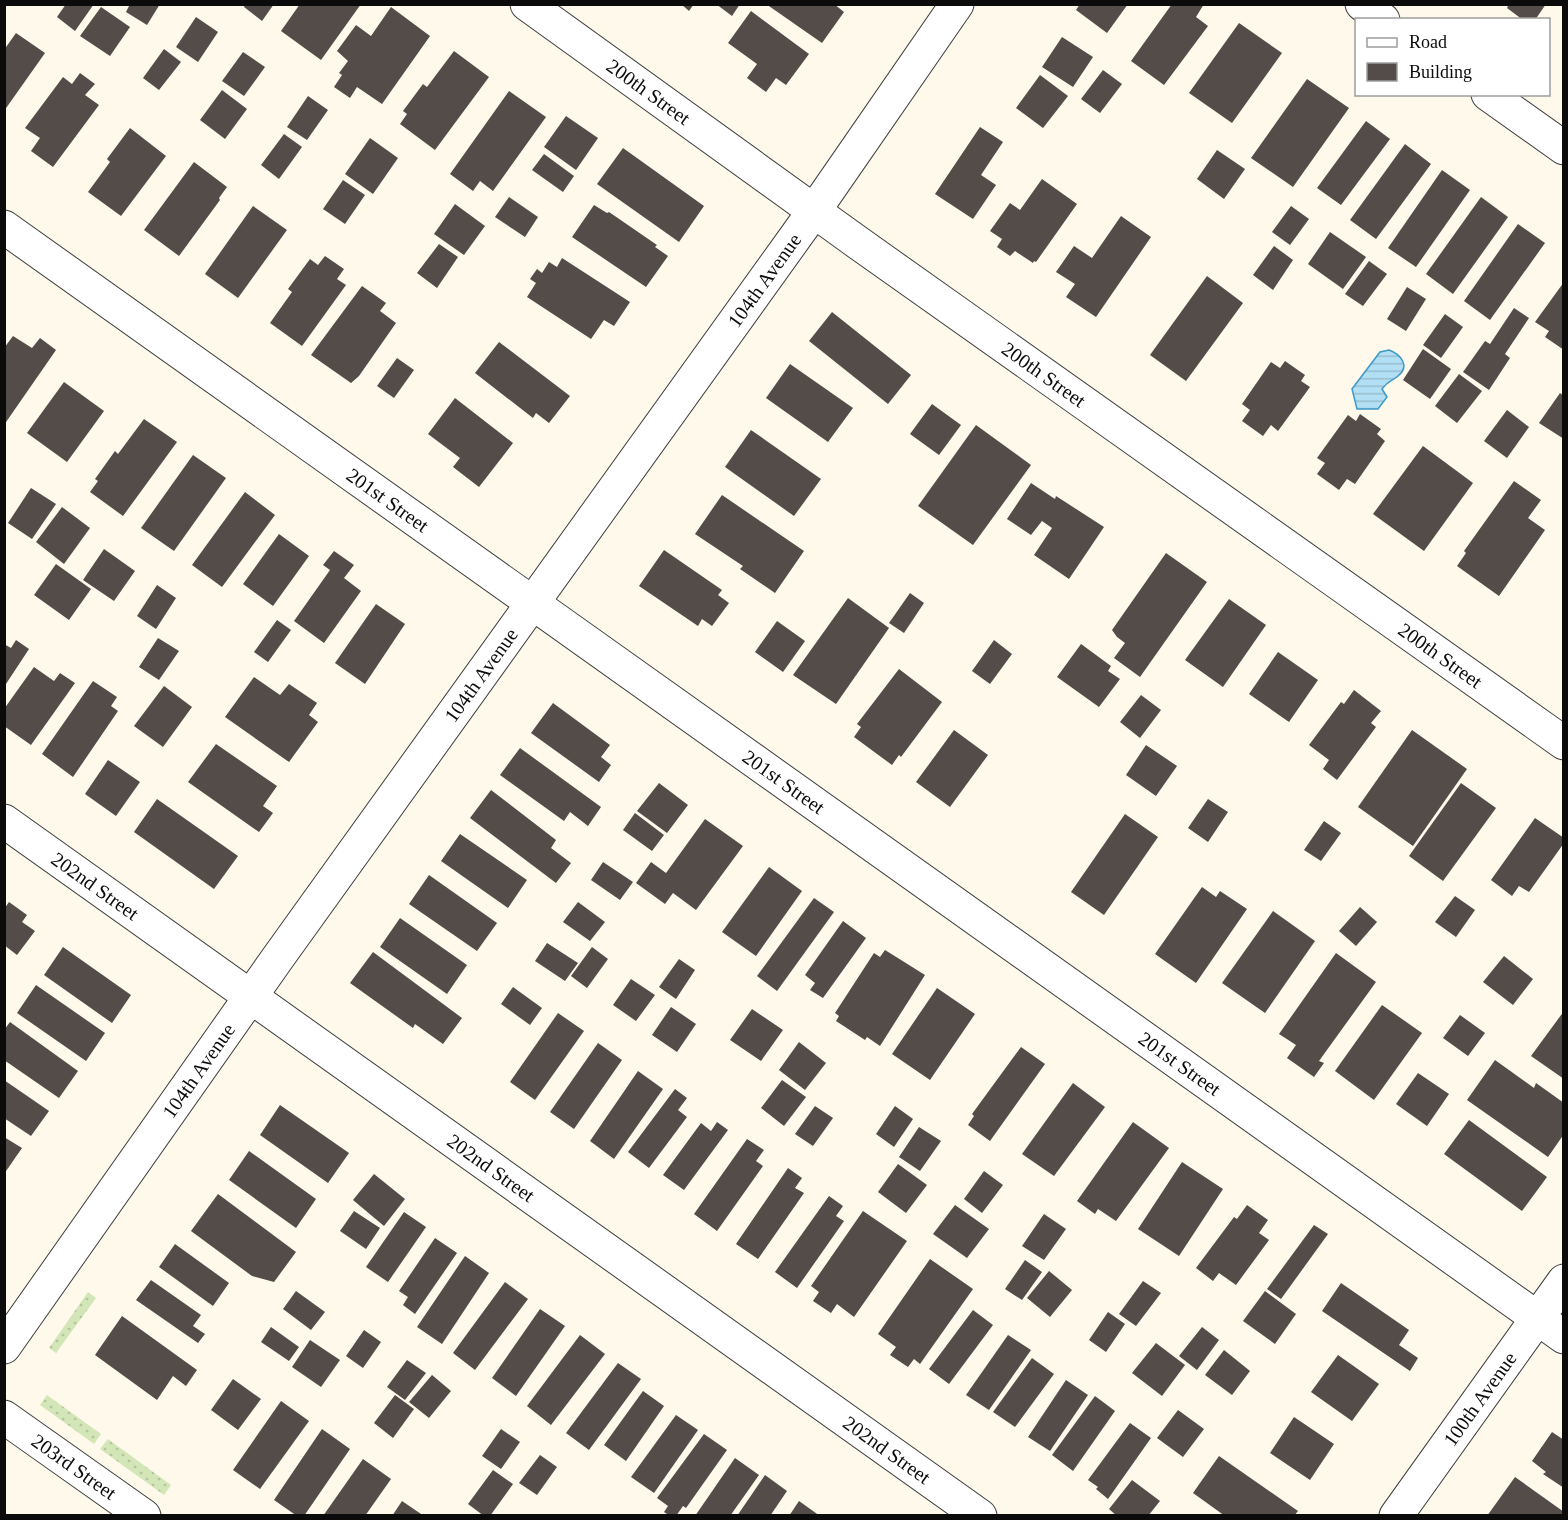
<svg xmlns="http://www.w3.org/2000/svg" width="1568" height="1520" font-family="'Times New Roman',serif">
<defs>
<pattern id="grass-dots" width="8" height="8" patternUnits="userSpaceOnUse" patternTransform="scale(1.5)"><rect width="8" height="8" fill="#d3e6b7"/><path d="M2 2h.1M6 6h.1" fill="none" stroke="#b4c49c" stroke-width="1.8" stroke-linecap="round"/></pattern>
<pattern id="water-rules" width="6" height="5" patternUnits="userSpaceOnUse" patternTransform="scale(1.5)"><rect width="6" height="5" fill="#b2dff3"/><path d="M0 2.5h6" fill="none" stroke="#98becf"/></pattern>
</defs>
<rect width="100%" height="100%" fill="#fef9eb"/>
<g fill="url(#grass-dots)">
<polygon points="88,1292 96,1298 56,1353 49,1348"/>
<polygon points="47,1395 101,1434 94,1444 40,1405"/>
<polygon points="108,1439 171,1485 164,1495 100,1449"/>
</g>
<path fill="url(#water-rules)" stroke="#3d9ac6" stroke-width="1.5" d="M1389 350C1400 354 1411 366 1398 376 1391 382 1389 380 1382 389L1387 397 1378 409H1357L1352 389 1380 352Z"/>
<g fill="#534c48">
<polygon points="66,4 94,4 75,31 57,17"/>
<polygon points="130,4 160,4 147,25 126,12"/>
<polygon points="245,4 274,4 262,21 244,7"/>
<polygon points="300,4 361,4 321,60 281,31"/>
<polygon points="681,4 694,4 689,11"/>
<polygon points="716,4 740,4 732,16"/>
<polygon points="766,4 834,4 844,12 822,43"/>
<polygon points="1080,4 1128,4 1107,33 1076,10"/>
<polygon points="1172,4 1204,4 1196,17 1208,26 1164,85 1131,61"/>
<polygon points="1509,4 1546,4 1535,20 1523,20 1507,8"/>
<polygon points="101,7 130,27 110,56 80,36"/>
<polygon points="391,7 430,36 382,104 357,87 350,98 334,87 342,75 339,73 348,61 337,51 356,25 371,36"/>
<polygon points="751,11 809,54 786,85 776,78 766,92 747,78 757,64 728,43"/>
<polygon points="196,17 218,32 198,62 176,47"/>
<polygon points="1239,23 1282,53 1232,123 1189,93"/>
<polygon points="16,33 45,53 4,111 4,50"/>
<polygon points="1062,37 1093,57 1073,87 1042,67"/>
<polygon points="164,49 181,62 159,90 143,78"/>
<polygon points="454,51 489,77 435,150 400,124 407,114 403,111 423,84 427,87"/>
<polygon points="243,52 265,67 244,96 222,81"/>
<polygon points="1103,70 1122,84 1100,113 1081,99"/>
<polygon points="80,73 95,84 85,95 99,105 53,167 31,151 40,138 25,128 63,77 72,84"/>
<polygon points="1040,75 1068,96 1043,128 1016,108"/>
<polygon points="1307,79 1349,108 1293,187 1251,158"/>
<polygon points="222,90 247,109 225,139 200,120"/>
<polygon points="509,91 546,117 493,191 480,181 473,191 450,174"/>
<polygon points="308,96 328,110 307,140 287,127"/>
<polygon points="566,116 598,138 576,170 544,147"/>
<polygon points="1366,121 1390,139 1341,205 1317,188"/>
<polygon points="980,127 1003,142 981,175 996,185 973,219 935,194"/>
<polygon points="130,128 166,156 121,216 88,192 110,162 107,159"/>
<polygon points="284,134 302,147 279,179 261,165"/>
<polygon points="370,138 398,158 373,194 345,174"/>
<polygon points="1405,144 1431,164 1376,239 1350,220"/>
<polygon points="623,148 704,206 679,242 597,184"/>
<polygon points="1217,150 1245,169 1224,199 1197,179"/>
<polygon points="544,154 574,176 563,192 532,170"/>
<polygon points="194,162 227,187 219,198 220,200 179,256 144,230"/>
<polygon points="1442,170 1470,190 1416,267 1388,248"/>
<polygon points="1042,179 1077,204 1036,262 1034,261 1033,263 1015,251 1010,256 997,247 1002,239 990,231 1010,203 1020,210"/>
<polygon points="343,180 365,195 345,224 323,209"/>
<polygon points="509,197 538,217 525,237 495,217"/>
<polygon points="1481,197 1508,217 1453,294 1426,274"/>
<polygon points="455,204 485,226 464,255 434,234"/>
<polygon points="594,205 607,213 609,212 657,245 655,247 668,256 646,287 572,237"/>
<polygon points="253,206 287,230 238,298 205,274"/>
<polygon points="1291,206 1309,219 1290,245 1272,232"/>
<polygon points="1121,216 1151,237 1096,317 1066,297 1075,284 1056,272 1074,246 1092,258"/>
<polygon points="1518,224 1545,243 1490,320 1464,301"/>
<polygon points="1330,232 1366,257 1343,289 1308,264"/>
<polygon points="439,244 458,257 437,288 417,273"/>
<polygon points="1274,246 1293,260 1273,290 1253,275"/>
<polygon points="325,256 344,269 337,279 346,285 302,346 270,323 292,292 288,289 310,259 318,265"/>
<polygon points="562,258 630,302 614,326 604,320 591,339 527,297 536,283 530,279 537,269 542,273 549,262 557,267"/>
<polygon points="1369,261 1387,274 1363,306 1345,294"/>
<polygon points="1207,276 1243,303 1186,381 1150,355"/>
<polygon points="1564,282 1564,350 1545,337 1549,331 1535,322"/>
<polygon points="362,286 386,303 380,311 396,323 359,376 351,383 311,355"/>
<polygon points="1407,287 1426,299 1406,331 1387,319"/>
<polygon points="1514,308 1529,318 1505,354 1510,358 1489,390 1463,372 1485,341 1490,344"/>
<polygon points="832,312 911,375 888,404 809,341"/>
<polygon points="1445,314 1463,327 1441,358 1423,345"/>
<polygon points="13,336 32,348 40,338 56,350 4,425 4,348"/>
<polygon points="499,342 570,396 549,423 536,413 533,418 475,373"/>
<polygon points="1423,349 1451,369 1430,399 1403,380"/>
<polygon points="397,358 414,370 394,398 377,386"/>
<polygon points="1285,361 1305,375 1301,381 1310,387 1278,431 1271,425 1263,436 1242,421 1250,410 1242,404 1271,362 1280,368"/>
<polygon points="790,364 853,408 828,442 766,398"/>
<polygon points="1459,374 1482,391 1457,423 1435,406"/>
<polygon points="64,382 104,411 67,462 27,433"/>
<polygon points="1560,393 1564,396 1564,439 1539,423"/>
<polygon points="455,398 513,443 479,487 453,467 460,458 428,434"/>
<polygon points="932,404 961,425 939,455 910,434"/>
<polygon points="1507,410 1529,427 1507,458 1484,441"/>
<polygon points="1360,414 1381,429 1377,434 1385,441 1355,484 1347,479 1339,490 1317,474 1325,463 1317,458 1348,415 1356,421"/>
<polygon points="144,419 177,442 123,516 90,492 98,481 95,479 115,451 118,454"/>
<polygon points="976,425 1031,465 973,545 918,506"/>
<polygon points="751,430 821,479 794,516 725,467"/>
<polygon points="1423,446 1473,483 1424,551 1373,514"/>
<polygon points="193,455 226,478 174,551 141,528"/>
<polygon points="1514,481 1541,500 1528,518 1545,530 1499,596 1457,566 1466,553 1464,551"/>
<polygon points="1031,483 1055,499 1056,496 1104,527 1069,579 1034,555 1052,528 1042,521 1031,535 1007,519"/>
<polygon points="31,488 56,504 32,539 8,523"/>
<polygon points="245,492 275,515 222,587 192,565"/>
<polygon points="722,495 804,551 775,593 740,569 743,566 695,534"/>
<polygon points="62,507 90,528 64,564 36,542"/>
<polygon points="279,534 309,556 273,606 243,584"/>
<polygon points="104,549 135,571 114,601 83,580"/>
<polygon points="664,550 722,590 718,595 729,603 712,626 702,619 698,626 639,586"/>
<polygon points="334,551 354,565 344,578 361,591 324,643 294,621 330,570 323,565"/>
<polygon points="1166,553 1207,582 1140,677 1114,658 1125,643 1117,637 1112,630"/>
<polygon points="56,564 91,589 69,620 34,595"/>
<polygon points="157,585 176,598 156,629 137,616"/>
<polygon points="910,593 924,603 904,633 889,623"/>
<polygon points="848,598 889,628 836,704 793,675"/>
<polygon points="1229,599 1266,625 1223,687 1185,660"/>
<polygon points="376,604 405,624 365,684 335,663"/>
<polygon points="277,620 291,630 268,662 254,652"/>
<polygon points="777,621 805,641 783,672 755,652"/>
<polygon points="158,638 179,651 159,680 139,667"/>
<polygon points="16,640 29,649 4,687 4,644 11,648"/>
<polygon points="994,640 1012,654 990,684 972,671"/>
<polygon points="1081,644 1111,666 1108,671 1120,679 1099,707 1057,677"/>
<polygon points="1278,652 1318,680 1289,722 1249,694"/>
<polygon points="34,667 54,681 60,673 75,683 31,745 4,726 4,709"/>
<polygon points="899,669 942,702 901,757 899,755 892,765 854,737 861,727 857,724"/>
<polygon points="254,677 280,695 289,684 317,703 309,715 318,722 289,762 225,717"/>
<polygon points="93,681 117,697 111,706 118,711 73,777 42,754"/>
<polygon points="164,686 192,707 163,747 134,726"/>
<polygon points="1354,690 1381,711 1371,723 1376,727 1337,780 1323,769 1329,760 1309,745 1341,702 1344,704"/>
<polygon points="1141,695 1161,710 1140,738 1120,722"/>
<polygon points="553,703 610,745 601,757 611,765 599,782 531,733"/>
<polygon points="954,730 988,755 950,807 916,782"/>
<polygon points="1412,730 1467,769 1413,846 1358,807"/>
<polygon points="216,744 277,786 263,806 273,813 259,832 188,782"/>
<polygon points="1146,745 1177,766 1156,796 1126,775"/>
<polygon points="520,748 601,807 588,826 570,812 564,821 500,775"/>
<polygon points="108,760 140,782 116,816 85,794"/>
<polygon points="659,783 688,805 667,833 637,811"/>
<polygon points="1461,783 1496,808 1443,881 1409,856"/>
<polygon points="491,790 556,840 551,848 571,863 556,883 470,818"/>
<polygon points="157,799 238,856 214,889 134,832"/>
<polygon points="1208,799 1228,812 1208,842 1188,828"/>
<polygon points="635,813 664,835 652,851 623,830"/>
<polygon points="1125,814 1158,837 1104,915 1071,892"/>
<polygon points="1535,818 1564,838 1564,843 1529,892 1519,886 1512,896 1491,880"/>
<polygon points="705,819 743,846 696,910 673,893 665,904 636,883 651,862 666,873"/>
<polygon points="1324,821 1341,833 1321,861 1304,850"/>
<polygon points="460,834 527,880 508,908 441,861"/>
<polygon points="603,862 633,882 620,900 591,880"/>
<polygon points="769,867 802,891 756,956 722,932"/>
<polygon points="429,875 497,923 477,951 409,904"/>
<polygon points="1202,887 1216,897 1220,891 1247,909 1196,983 1155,954"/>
<polygon points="1455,896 1475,910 1456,937 1435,922"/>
<polygon points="814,898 834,912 777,991 757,976"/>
<polygon points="9,902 27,915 22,922 35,931 17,955 4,945 4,909"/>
<polygon points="578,902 605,922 590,941 563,922"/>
<polygon points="1360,907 1377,922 1356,946 1339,931"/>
<polygon points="1273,911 1315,941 1265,1013 1222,983"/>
<polygon points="400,918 467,965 447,994 380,947"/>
<polygon points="843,921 866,938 823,998 810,990 815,983 805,975"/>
<polygon points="547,943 578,963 565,981 535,961"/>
<polygon points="63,947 131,995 112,1023 44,975"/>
<polygon points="592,947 608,959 587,988 571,976"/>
<polygon points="885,950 925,975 880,1046 867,1037 865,1040 836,1021 839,1016 835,1013 874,953 880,957"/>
<polygon points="373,952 462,1018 443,1044 415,1024 413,1028 350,983"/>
<polygon points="1336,953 1376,982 1319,1061 1324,1063 1314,1077 1287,1058 1296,1045 1279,1034"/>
<polygon points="1504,956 1533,979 1513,1005 1483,982"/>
<polygon points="679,959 695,970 676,999 659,987"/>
<polygon points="631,979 655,995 636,1021 613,1005"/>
<polygon points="36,985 105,1033 86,1061 17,1013"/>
<polygon points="513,987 542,1008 530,1025 501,1004"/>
<polygon points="937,988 975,1014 930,1080 892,1054"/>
<polygon points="1382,1005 1422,1033 1374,1100 1335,1071"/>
<polygon points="671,1007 696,1024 677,1052 652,1035"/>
<polygon points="752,1009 783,1030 761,1061 730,1040"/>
<polygon points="1564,1011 1564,1079 1531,1056"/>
<polygon points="558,1013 584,1031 535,1100 510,1082"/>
<polygon points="1460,1015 1485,1033 1468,1056 1443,1038"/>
<polygon points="10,1022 78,1071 59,1098 4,1060 4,1030"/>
<polygon points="799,1042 826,1063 805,1090 779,1070"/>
<polygon points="598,1043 622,1060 574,1129 550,1112"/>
<polygon points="1021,1047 1045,1064 990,1141 968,1125 974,1116 972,1114"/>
<polygon points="1495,1060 1534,1088 1536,1083 1564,1103 1564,1134 1548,1157 1467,1100"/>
<polygon points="638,1071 663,1089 614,1159 590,1141"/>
<polygon points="1418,1073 1449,1094 1427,1126 1396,1104"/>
<polygon points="4,1080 49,1111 31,1136 4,1118"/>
<polygon points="782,1080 806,1097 784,1126 761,1108"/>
<polygon points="1073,1083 1105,1107 1054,1176 1022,1154"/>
<polygon points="675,1089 687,1098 678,1110 687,1117 649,1168 628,1152"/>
<polygon points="280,1105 349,1153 328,1183 260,1135"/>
<polygon points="815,1106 833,1118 813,1146 795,1134"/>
<polygon points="895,1106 913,1119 894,1147 876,1134"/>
<polygon points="1469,1120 1547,1177 1522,1211 1444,1154"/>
<polygon points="717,1122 728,1130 684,1190 663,1175 701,1123 711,1131"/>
<polygon points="1133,1122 1169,1148 1116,1221 1098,1209 1095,1214 1077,1201"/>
<polygon points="919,1127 941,1141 920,1171 899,1157"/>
<polygon points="4,1137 22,1148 4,1174"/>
<polygon points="747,1139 764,1150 756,1161 763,1166 717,1231 694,1214"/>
<polygon points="249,1151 316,1199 296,1228 229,1180"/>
<polygon points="1182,1162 1223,1189 1179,1256 1138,1229"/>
<polygon points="898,1164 927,1185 906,1213 878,1192"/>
<polygon points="788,1168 802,1178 795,1188 804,1193 758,1259 736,1244"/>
<polygon points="984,1171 1003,1185 982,1213 964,1199"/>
<polygon points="374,1174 405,1199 384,1226 353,1200"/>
<polygon points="218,1194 296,1252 274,1282 252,1276 191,1231"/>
<polygon points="829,1196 843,1206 836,1216 844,1221 797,1288 775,1272"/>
<polygon points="955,1205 989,1229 967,1258 933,1234"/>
<polygon points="1247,1205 1268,1220 1259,1233 1269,1240 1236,1285 1219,1273 1213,1281 1196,1268 1234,1217 1237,1219"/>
<polygon points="354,1211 380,1228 366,1249 340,1231"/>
<polygon points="863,1211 907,1241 854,1317 837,1304 831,1313 813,1301 819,1292 811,1286"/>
<polygon points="404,1212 426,1227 388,1282 366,1267"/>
<polygon points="1044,1214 1066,1229 1044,1260 1022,1246"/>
<polygon points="1314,1225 1328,1234 1281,1299 1267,1289"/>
<polygon points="435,1238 457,1253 415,1314 403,1305 408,1297 399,1291"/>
<polygon points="175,1244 229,1283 213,1306 159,1267"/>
<polygon points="465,1256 489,1273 442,1344 417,1327"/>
<polygon points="930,1259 973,1289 920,1364 914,1359 908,1367 890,1355 896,1347 878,1334"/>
<polygon points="1025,1260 1042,1272 1022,1300 1005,1289"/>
<polygon points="1049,1271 1072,1290 1050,1317 1027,1298"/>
<polygon points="151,1280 201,1315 193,1326 205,1334 198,1343 136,1300"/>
<polygon points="1143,1281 1161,1293 1136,1326 1119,1314"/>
<polygon points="505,1282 528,1299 475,1370 453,1353"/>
<polygon points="1341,1283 1409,1330 1399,1345 1418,1358 1410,1371 1322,1311"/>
<polygon points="296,1291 325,1312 311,1330 283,1309"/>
<polygon points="1265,1291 1296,1314 1275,1344 1243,1321"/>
<polygon points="540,1309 565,1326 516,1396 492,1378"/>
<polygon points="973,1310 993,1325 949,1384 929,1369"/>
<polygon points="1108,1312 1125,1324 1106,1352 1089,1340"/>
<polygon points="122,1316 197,1370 186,1386 173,1376 157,1400 95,1355"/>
<polygon points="271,1327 299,1347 289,1361 261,1342"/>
<polygon points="1202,1327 1219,1340 1197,1370 1179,1356"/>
<polygon points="364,1330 381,1342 363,1368 346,1356"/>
<polygon points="580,1335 605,1354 551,1425 527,1406"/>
<polygon points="1008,1335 1031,1350 989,1410 966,1395"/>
<polygon points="310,1340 340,1360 321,1387 292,1367"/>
<polygon points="1156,1343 1185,1365 1162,1396 1132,1373"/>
<polygon points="1224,1350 1250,1371 1232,1395 1205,1375"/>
<polygon points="1338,1355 1379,1384 1352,1421 1311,1392"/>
<polygon points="1032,1358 1054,1374 1015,1427 993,1412"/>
<polygon points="407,1360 426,1373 405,1400 387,1387"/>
<polygon points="618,1363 641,1379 589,1450 566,1433"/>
<polygon points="432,1375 451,1391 429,1418 409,1402"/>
<polygon points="233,1379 261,1399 238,1430 211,1410"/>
<polygon points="1066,1380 1088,1395 1050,1451 1028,1437"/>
<polygon points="643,1391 664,1406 626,1461 604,1445"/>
<polygon points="395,1395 414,1409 393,1438 374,1423"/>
<polygon points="1095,1396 1115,1411 1073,1471 1052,1455"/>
<polygon points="281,1401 309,1421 260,1489 233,1470"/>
<polygon points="1178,1410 1204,1429 1183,1457 1157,1438"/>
<polygon points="676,1415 698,1430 654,1493 631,1477"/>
<polygon points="1294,1417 1334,1444 1310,1480 1270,1453"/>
<polygon points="1130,1423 1151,1438 1108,1499 1096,1489 1098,1487 1088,1480"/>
<polygon points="322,1429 350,1449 304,1516 297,1516 274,1500"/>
<polygon points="501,1429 520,1442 501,1469 482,1456"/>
<polygon points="1552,1432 1564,1440 1564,1488 1543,1474 1546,1472 1532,1461"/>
<polygon points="704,1434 727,1450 686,1508 683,1506 676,1516 670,1516 664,1512 668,1506 657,1498"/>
<polygon points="540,1455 557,1467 537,1495 519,1483"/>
<polygon points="1219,1456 1298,1511 1294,1516 1225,1516 1193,1493"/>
<polygon points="735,1458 759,1475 730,1516 695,1516"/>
<polygon points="363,1459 391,1479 365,1516 323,1516"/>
<polygon points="493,1470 513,1484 490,1516 484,1516 468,1504"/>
<polygon points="765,1475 787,1491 770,1516 737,1516"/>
<polygon points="1515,1477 1564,1512 1564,1516 1487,1516"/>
<polygon points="1132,1480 1160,1501 1148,1516 1117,1516 1109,1509"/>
<polygon points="402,1501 424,1516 392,1516"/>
<polygon points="799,1501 820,1516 789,1516"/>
</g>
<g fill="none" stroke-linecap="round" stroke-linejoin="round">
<g stroke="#3e3e3e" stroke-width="35">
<g id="minor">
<path id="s1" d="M527 4 857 242 1564 743"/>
<polyline points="1362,4 1383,20"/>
<polyline points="1488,94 1564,148"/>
<path id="s2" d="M4 227 1564 1337"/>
<path id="s3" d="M4 821 980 1516"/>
<path id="s4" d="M4 1347 277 959 814 211 957 4"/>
<path id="s5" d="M4 1417 144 1516"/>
<path id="s6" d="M1396 1516 1564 1281"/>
</g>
</g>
<use href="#minor" stroke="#fff" stroke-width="33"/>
</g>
<g text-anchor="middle" stroke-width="6" stroke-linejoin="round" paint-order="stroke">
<g font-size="20" fill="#0b0b0b" stroke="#fff">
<text dy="7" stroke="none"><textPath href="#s1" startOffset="150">200th Street</textPath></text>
<text dy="7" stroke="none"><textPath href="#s4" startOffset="1310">104th Avenue</textPath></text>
<text dy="7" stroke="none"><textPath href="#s1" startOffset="636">200th Street</textPath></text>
<text dy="7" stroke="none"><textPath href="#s2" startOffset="471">201st Street</textPath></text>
<text dy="7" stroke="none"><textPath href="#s1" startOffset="1122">200th Street</textPath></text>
<text dy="7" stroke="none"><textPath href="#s4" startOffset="824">104th Avenue</textPath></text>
<text dy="7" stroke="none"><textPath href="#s2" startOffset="957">201st Street</textPath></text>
<text dy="7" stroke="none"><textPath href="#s3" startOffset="112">202nd Street</textPath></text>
<text dy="7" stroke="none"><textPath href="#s2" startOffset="1443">201st Street</textPath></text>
<text dy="7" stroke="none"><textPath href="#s4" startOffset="338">104th Avenue</textPath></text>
<text dy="7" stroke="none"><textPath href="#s3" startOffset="598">202nd Street</textPath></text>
<text dy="7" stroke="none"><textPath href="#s6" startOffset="144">100th Avenue</textPath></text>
<text dy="7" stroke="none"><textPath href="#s3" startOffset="1084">202nd Street</textPath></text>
<text dy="7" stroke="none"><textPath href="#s5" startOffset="86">203rd Street</textPath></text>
</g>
</g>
<rect width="1568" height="1520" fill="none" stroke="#0b0b0b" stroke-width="12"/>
<rect x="1355" y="18" width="195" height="78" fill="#ffffff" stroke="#9d9d9d" stroke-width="1.5"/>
<rect x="1367" y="38" width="30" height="9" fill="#ffffff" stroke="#9d9d9d" stroke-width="1.5"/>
<text x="1409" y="48" font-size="18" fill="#0b0b0b">Road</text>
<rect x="1367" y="63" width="30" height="18" fill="#534c48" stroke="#9d9d9d" stroke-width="1.5"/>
<text x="1409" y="78" font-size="18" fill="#0b0b0b">Building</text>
</svg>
